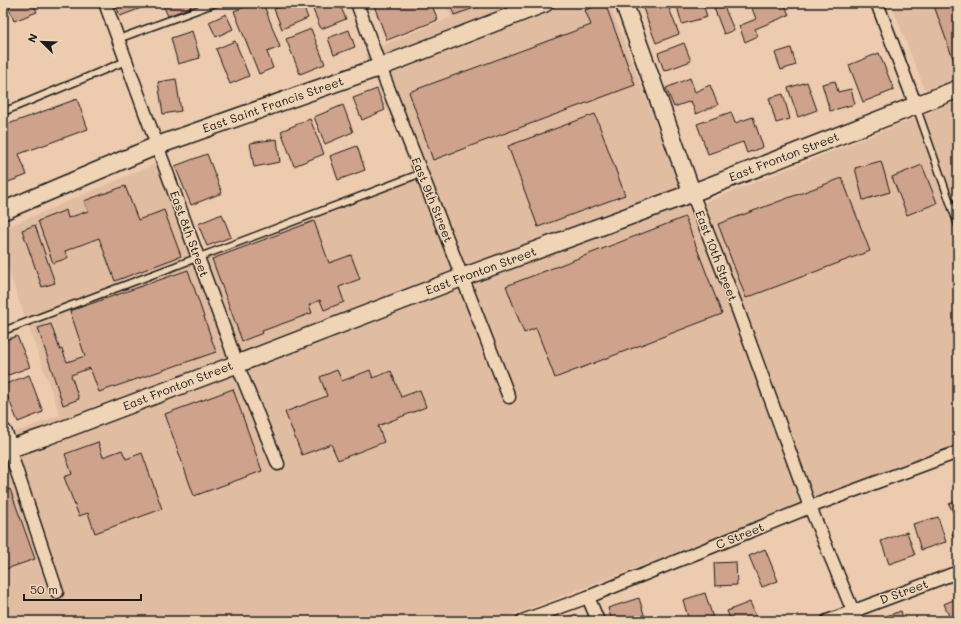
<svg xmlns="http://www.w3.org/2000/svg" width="961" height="624" font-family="Mali,sans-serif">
<rect width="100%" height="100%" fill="#edcbae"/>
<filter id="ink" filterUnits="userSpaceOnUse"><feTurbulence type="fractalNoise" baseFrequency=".025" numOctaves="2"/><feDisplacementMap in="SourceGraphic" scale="8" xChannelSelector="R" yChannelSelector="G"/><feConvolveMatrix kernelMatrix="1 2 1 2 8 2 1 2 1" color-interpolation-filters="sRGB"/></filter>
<g filter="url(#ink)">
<polygon fill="#e0bca1" points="446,3 609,3 689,209 933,111 891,3 958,3 958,443 792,509 496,621 3,621 3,437 60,415 3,256 3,229 162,161 198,257 414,176 365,53 451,17"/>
<g fill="#cfa28b" stroke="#1c1c1c">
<polygon points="7,3 33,3 37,12 14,21"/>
<polygon points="115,3 152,3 152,4 120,16"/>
<polygon points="162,3 190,3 191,7 168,16"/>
<polygon points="255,3 263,3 280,47 267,52 273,68 259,74 234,11"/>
<polygon points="282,3 302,3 308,18 282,29 274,9 283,6"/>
<polygon points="321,3 339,3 346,19 321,29 312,7"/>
<polygon points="373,3 416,3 417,6 426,3 431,3 438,20 387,40"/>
<polygon points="450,3 489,3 454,15"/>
<polygon points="605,3 635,85 433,160 409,92 591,25 585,10"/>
<polygon points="641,3 667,3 679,34 656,43"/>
<polygon points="676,3 703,3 707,17 682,24"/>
<polygon points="750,3 784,3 789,15 755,29 758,36 745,42 739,26 756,19"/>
<polygon points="790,3 804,3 792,8"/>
<polygon points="933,3 958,3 958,70 957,70"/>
<polygon points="723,4 734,30 724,34 714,8"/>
<polygon points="226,14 233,29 216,37 209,22"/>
<polygon points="311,29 325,64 300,74 286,39"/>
<polygon points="349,30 355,47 334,55 328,38"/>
<polygon points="192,31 200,58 178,64 171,38"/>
<polygon points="235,41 249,76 230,84 216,49"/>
<polygon points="684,43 691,61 664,71 658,53"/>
<polygon points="791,48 796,65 781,70 775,53"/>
<polygon points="879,53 894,90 863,102 849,65"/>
<polygon points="690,78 695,92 710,85 718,105 696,114 691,101 674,107 666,88"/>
<polygon points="176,79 181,111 163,114 158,82"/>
<polygon points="835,81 838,92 851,89 855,104 830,111 822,84"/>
<polygon points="807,82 817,110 798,117 788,88"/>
<polygon points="377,89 385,110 362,120 353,98"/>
<polygon points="783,94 790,119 776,123 769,98"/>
<polygon points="77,99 88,129 19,154 27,175 3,184 3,126"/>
<polygon points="343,105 353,132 325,144 314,117"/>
<polygon points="731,112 735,123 753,117 763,147 747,153 743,142 708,154 697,124"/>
<polygon points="595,114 625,195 538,227 508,146"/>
<polygon points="310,119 324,154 294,166 281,131"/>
<polygon points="277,139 280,162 254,167 250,143"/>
<polygon points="357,146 365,170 338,180 330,156"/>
<polygon points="207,154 222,193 191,205 175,166"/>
<polygon points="881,161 890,192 863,200 855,168"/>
<polygon points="922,165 937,203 907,215 892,177"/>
<polygon points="842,178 870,251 746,298 718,224"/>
<polygon points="125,186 138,220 164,210 181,256 115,281 99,238 65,251 68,258 53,263 38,221 66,210 68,218 88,211 84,201"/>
<polygon points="222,214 231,237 207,246 198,224"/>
<polygon points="685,217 722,314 555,378 536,328 524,333 506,286"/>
<polygon points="314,221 329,263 351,255 360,279 339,287 344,302 324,310 320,300 309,305 312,313 262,331 263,333 242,341 212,259"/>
<polygon points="35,225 55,283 42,287 22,230"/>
<polygon points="188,270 216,352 99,392 90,368 71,375 79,399 63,405 38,328 51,324 60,350 62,349 67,362 85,356 70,311"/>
<polygon points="17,336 30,367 3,377 3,341"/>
<polygon points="337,370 342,381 370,370 373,378 391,371 401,397 420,390 426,407 378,426 384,442 338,460 331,444 302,455 285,412 327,396 320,377"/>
<polygon points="29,375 43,412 18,422 3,385"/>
<polygon points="233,389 262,471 194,496 165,414"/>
<polygon points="98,442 103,457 122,450 126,459 142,453 162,509 95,533 88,513 79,516 64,477 72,474 65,454"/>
<polygon points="10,489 35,559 3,570 3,492"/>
<polygon points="958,499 958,523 949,504"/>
<polygon points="938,517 946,542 921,550 913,524"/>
<polygon points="958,531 958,546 952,534"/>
<polygon points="907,532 915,555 889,564 881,541"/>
<polygon points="765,549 778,581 762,587 749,556"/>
<polygon points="736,562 737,585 715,586 714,563"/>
<polygon points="705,593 714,621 689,621 683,600"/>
<polygon points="639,598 646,621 612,621 608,608"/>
<polygon points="958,598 958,621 951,621 944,604"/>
<polygon points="750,602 758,621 731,621 727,611"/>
<polygon points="901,611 904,621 875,621 875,620"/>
<polygon points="576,614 579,621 558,621"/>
</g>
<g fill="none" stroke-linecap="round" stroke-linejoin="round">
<g stroke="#1c1c1c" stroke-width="9">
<g id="lane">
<polyline points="118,39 216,3"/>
<polyline points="916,106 958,225"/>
<polyline points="3,112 126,61"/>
<polyline points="3,331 422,173"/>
</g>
</g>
<g stroke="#1c1c1c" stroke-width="15">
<g id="street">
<polyline points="105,3 237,364 278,464"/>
<polyline points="357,3 380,67 509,397"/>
<polyline points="877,3 916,106"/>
<polyline points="692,193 738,310 810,507 857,621"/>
<polyline points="9,448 57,592"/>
<polyline points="588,597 598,621"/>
<polyline points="522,621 588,597 810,507 958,452"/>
<polyline points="827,621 958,572"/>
</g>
</g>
<g stroke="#1c1c1c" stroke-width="20">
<g id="secondary">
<polyline points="624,3 692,193"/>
<polyline points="3,211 156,146 380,67 545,3"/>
<polyline points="3,432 9,448"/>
<polyline points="3,451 44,437 237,364 463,277 692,193 958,89"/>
</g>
</g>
<use href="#lane" stroke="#efd5b6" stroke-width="6"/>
<use href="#street" stroke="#efd5b6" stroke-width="12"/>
<use href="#secondary" stroke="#efd5b6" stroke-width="17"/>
</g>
</g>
<g text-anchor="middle" stroke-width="3" stroke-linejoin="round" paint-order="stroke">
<g font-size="12" fill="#1c1c1c" stroke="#efd5b6">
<text transform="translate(273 105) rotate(-19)" y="4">East Saint Francis Street</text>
<text transform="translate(784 157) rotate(-21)" y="4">East Fronton Street</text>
<text transform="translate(432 200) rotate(68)" y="4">East 9th Street</text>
<text transform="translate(189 234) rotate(70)" y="4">East 8th Street</text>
<text transform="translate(716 256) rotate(69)" y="4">East 10th Street</text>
<text transform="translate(481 271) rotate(-20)" y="4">East Fronton Street</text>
<text transform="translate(178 386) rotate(-21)" y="4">East Fronton Street</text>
<text transform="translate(740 536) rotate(-22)" y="4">C Street</text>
<text transform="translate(904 592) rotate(-20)" y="4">D Street</text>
</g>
</g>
<rect width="961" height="624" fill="none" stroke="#efd5b6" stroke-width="16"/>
<rect x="8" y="8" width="945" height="608" fill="none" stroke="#1c1c1c" stroke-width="1.5" filter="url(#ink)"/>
<g transform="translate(42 42) rotate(293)" stroke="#efd5b6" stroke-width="3" paint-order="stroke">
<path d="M0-3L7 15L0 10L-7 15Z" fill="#1c1c1c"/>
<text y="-6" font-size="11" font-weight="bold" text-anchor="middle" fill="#1c1c1c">N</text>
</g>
<path d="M24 594v6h117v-6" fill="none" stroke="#1c1c1c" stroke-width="2"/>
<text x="30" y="594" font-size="12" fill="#1c1c1c" stroke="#efd5b6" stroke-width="3" paint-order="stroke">50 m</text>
</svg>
